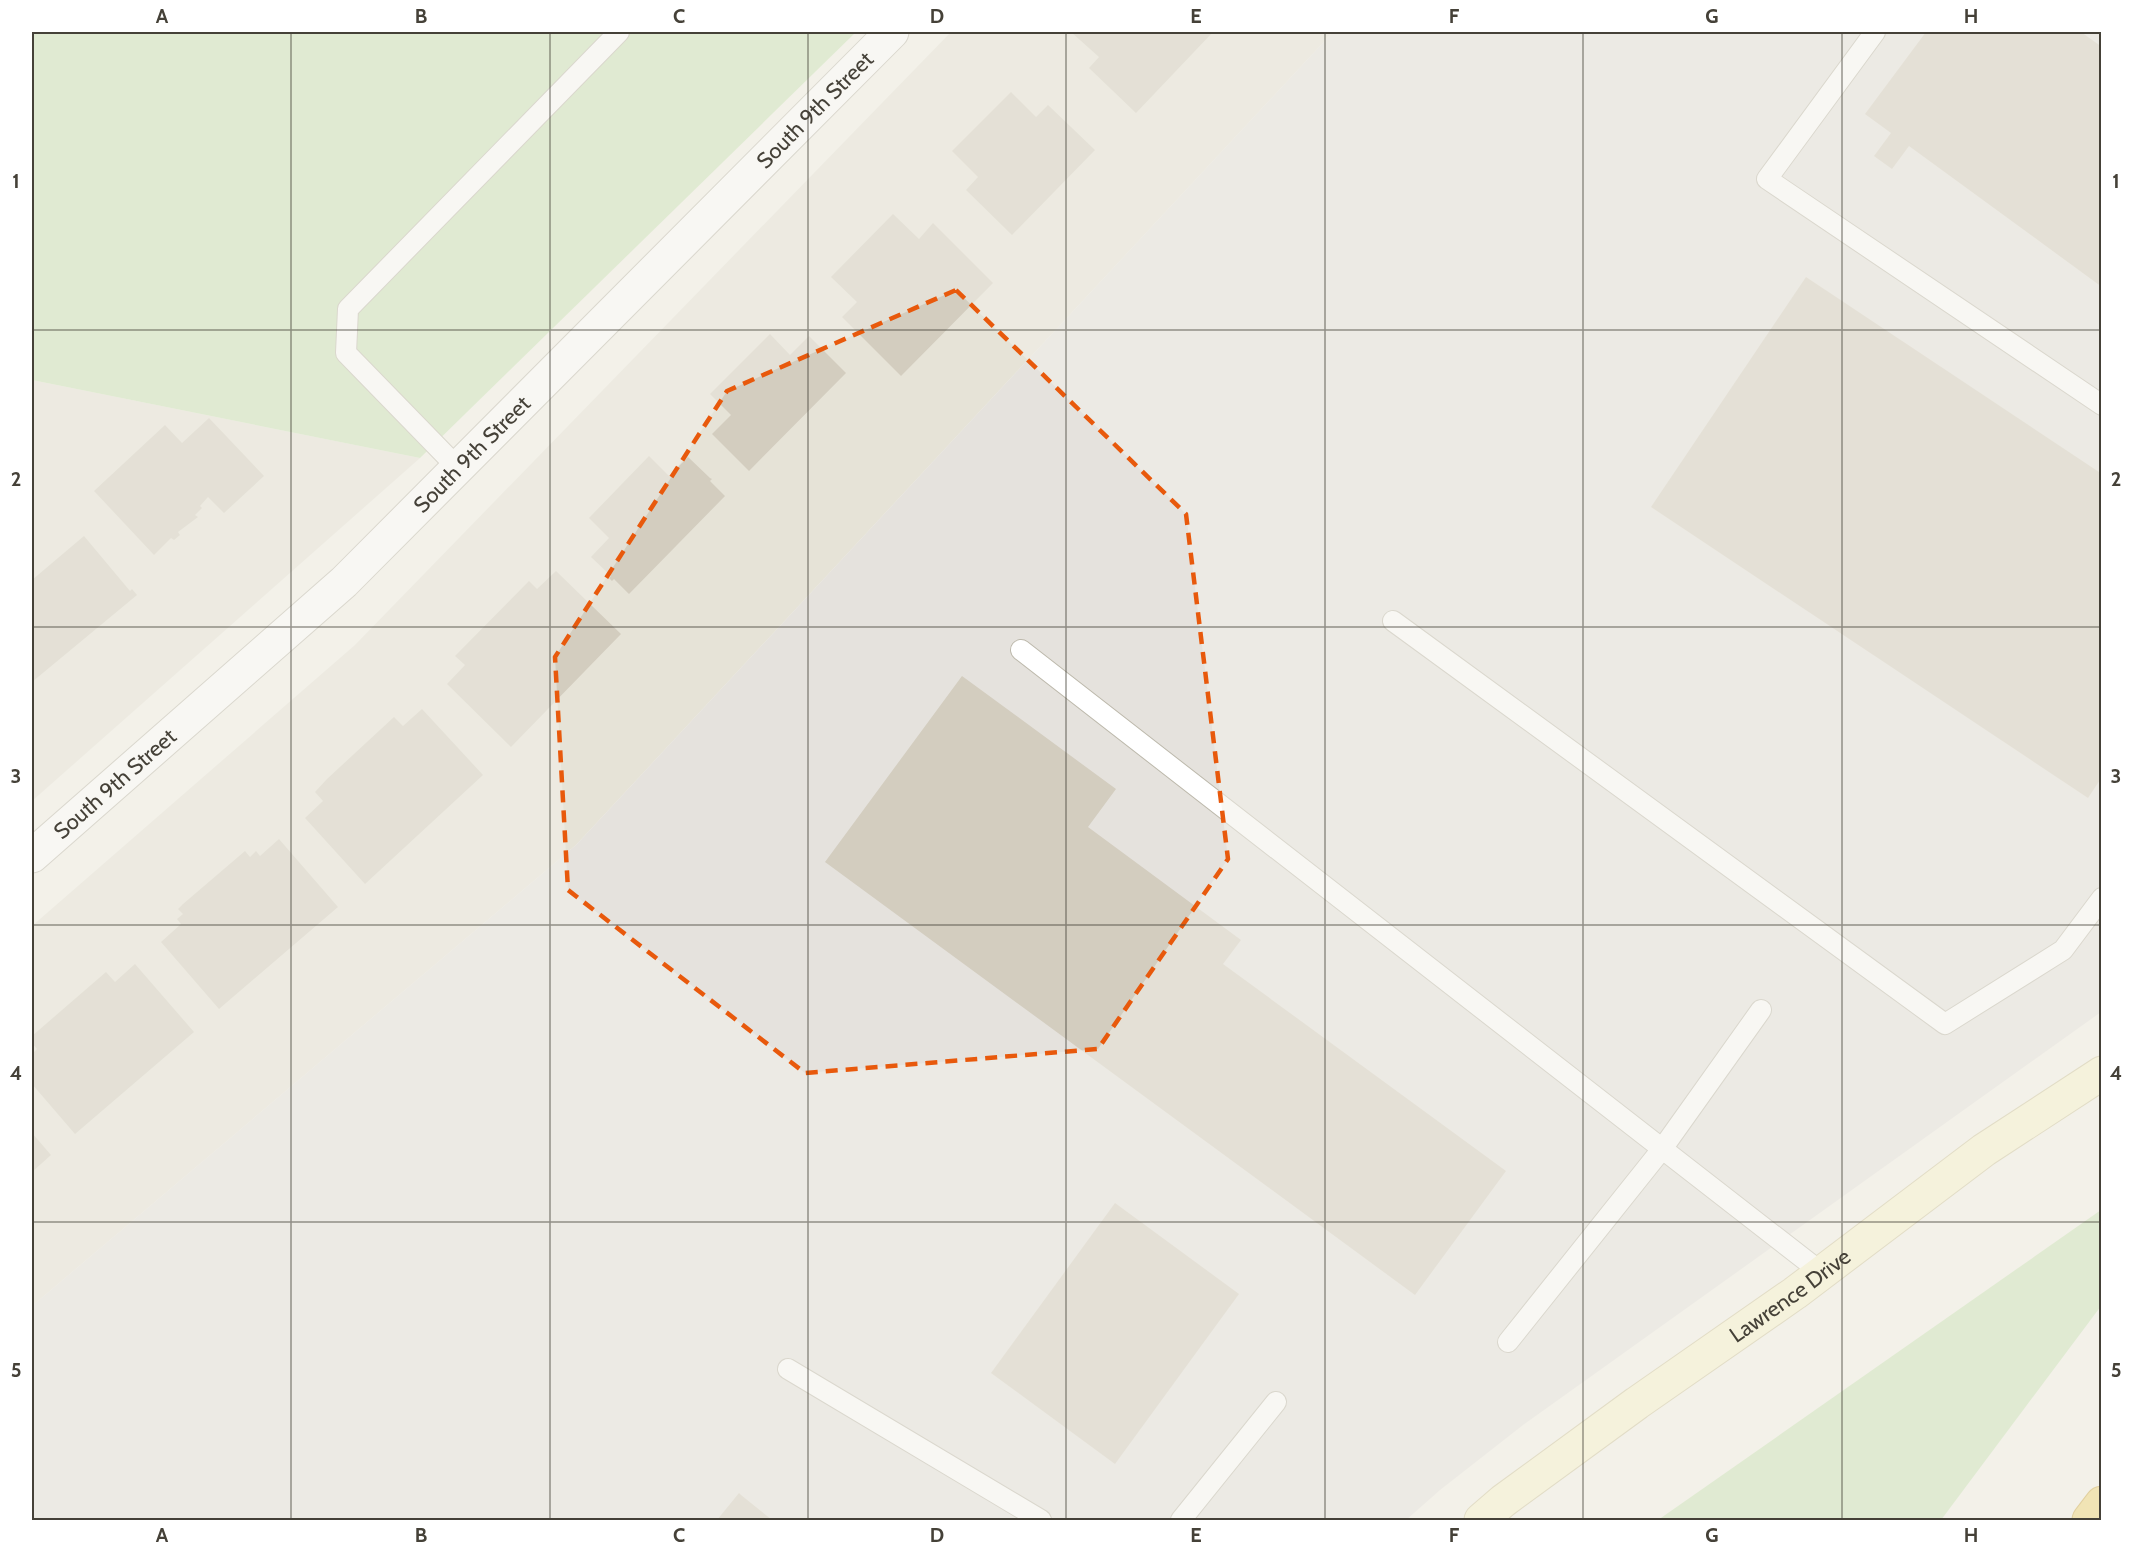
<svg xmlns="http://www.w3.org/2000/svg" width="2133" height="1552" font-family="Cabin,sans-serif">
<rect width="100%" height="100%" fill="#f3f1e9"/>
<g fill="#e6e3d7">
<polygon points="951,32 1333,32 576,845 32,1306 32,926 355,645"/>
<polygon points="32,380 420,458 32,801"/>
</g>
<polygon fill="#e5e2dd" points="1333,32 2101,32 2101,1012 1523,1425 1440,1490 1406,1520 32,1520 32,1306 576,845"/>
<g fill="#cae3b5">
<polygon points="32,32 856,32 420,458 32,380"/>
<polygon points="2101,1210 2101,1306 1941,1520 1658,1520"/>
</g>
<g fill="#d3cdbf">
<polygon points="1071,32 1213,32 1136,113 1089,68 1099,57"/>
<polygon points="1926,32 2081,32 2102,47 2102,287 1909,146 1892,169 1874,156 1891,133 1865,114"/>
<polygon points="1011,92 1036,117 1048,105 1095,150 1012,235 966,190 978,177 952,151"/>
<polygon points="893,214 919,239 933,223 993,283 901,376 842,317 857,302 831,277"/>
<polygon points="1806,277 2102,474 2102,777 2088,798 1651,507"/>
<polygon points="770,334 790,355 809,336 846,373 749,471 712,434 731,415 710,394"/>
<polygon points="209,418 264,476 224,513 208,497 200,506 202,508 195,515 198,517 178,532 180,535 174,540 171,538 154,555 94,491 165,425 182,443"/>
<polygon points="649,456 669,476 688,457 710,478 712,479 710,481 725,496 629,594 614,579 612,581 609,578 611,576 591,557 609,538 589,518"/>
<polygon points="84,536 130,591 132,589 137,595 32,682 32,580"/>
<polygon points="556,571 621,634 511,747 447,684 465,665 455,656 529,581 537,589"/>
<polygon points="962,676 1116,789 1088,827 1241,940 1223,964 1506,1171 1415,1295 825,862"/>
<polygon points="422,709 483,775 365,884 305,818 323,801 315,792 327,779 394,717 403,726"/>
<polygon points="279,839 338,907 219,1009 161,942 181,924 177,919 183,914 178,909 183,904 245,851 250,857 256,851 260,856"/>
<polygon points="135,964 194,1032 75,1134 32,1084 32,1054 37,1049 32,1043 32,1036 106,972 115,982"/>
<polygon points="32,1133 51,1155 32,1172"/>
<polygon points="1115,1203 1239,1294 1115,1464 991,1373"/>
<polygon points="739,1493 741,1495 772,1520 717,1520"/>
</g>
<g fill="none" stroke-linecap="round" stroke-linejoin="round">
<g stroke="#bdb9ac" stroke-width="22">
<g id="service">
<polyline points="1875,32 1767,179 2102,405"/>
<polyline points="457,467 346,353 348,309 619,32"/>
<polyline points="1393,621 1945,1024 2063,950 2102,898"/>
<polyline points="1021,650 1822,1273"/>
<polyline points="1508,1342 1662,1149 1761,1010"/>
<polyline points="788,1369 1041,1520"/>
<polyline points="1181,1520 1276,1402"/>
</g>
</g>
<g stroke="#bdb9ac" stroke-width="35">
<g id="minor">
<path id="s1" d="M32 856 344 582 892 32"/>
</g>
</g>
<g stroke="#cec59c" stroke-width="35">
<g id="secondary">
<path id="s2" d="M1481 1520 1503 1501 1637 1403 1795 1293 1984 1150 2102 1073"/>
</g>
</g>
<g stroke="#ceaa47" stroke-width="35">
<polyline id="motorway" points="2089,1520 2102,1503"/>
</g>
<use href="#service" stroke="#fff" stroke-width="20"/>
<use href="#minor" stroke="#fff" stroke-width="33"/>
<use href="#secondary" stroke="#f9f3cc" stroke-width="33"/>
<use href="#motorway" stroke="#f0d476" stroke-width="33"/>
</g>
<path d="M0 0H2133V1552H0ZM956 290 1186 514 1228 859 1098 1049 805 1073 568 890 555 657 727 391Z" fill="#f3f1e9" fill-opacity=".55" fill-rule="evenodd"/>
<path fill="none" stroke="#e8590c" stroke-width="4.5" stroke-dasharray="12 8" stroke-linejoin="round" d="M956 290 1186 514 1228 859 1098 1049 805 1073 568 890 555 657 727 391Z"/>
<path fill="none" stroke="#454138" stroke-width="1.5" stroke-opacity="0.55" d="M291 32V1520M550 32V1520M808 32V1520M1066 32V1520M1325 32V1520M1583 32V1520M1842 32V1520M32 330H2102M32 627H2102M32 925H2102M32 1222H2102"/>
<g text-anchor="middle" stroke-width="4.5" stroke-linejoin="round" paint-order="stroke">
<g font-size="22" fill="#454138" stroke="#fff">
<text dy="8" stroke="none"><textPath href="#s1" startOffset="1082">South 9th Street</textPath></text>
<text dy="8" stroke="none"><textPath href="#s1" startOffset="596">South 9th Street</textPath></text>
<text dy="8" stroke="none"><textPath href="#s1" startOffset="110">South 9th Street</textPath></text>
<text dy="8" stroke="none"><textPath href="#s2" startOffset="382">Lawrence Drive</textPath></text>
</g>
</g>
<rect width="2133" height="1552" fill="none" stroke="#ffffff" stroke-width="66"/>
<rect x="33" y="33" width="2067" height="1486" fill="none" stroke="#454138" stroke-width="2"/>
<g font-size="20" text-anchor="middle" font-weight="bold" fill="#454138">
<text x="162" y="23">A</text>
<text x="421" y="23">B</text>
<text x="679" y="23">C</text>
<text x="937" y="23">D</text>
<text x="1196" y="23">E</text>
<text x="1454" y="23">F</text>
<text x="1712" y="23">G</text>
<text x="1971" y="23">H</text>
<text x="16" y="188">1</text>
<text x="2116" y="188">1</text>
<text x="16" y="486">2</text>
<text x="2116" y="486">2</text>
<text x="16" y="783">3</text>
<text x="2116" y="783">3</text>
<text x="16" y="1080">4</text>
<text x="2116" y="1080">4</text>
<text x="16" y="1377">5</text>
<text x="2116" y="1377">5</text>
<text x="162" y="1542">A</text>
<text x="421" y="1542">B</text>
<text x="679" y="1542">C</text>
<text x="937" y="1542">D</text>
<text x="1196" y="1542">E</text>
<text x="1454" y="1542">F</text>
<text x="1712" y="1542">G</text>
<text x="1971" y="1542">H</text>
</g>
</svg>
